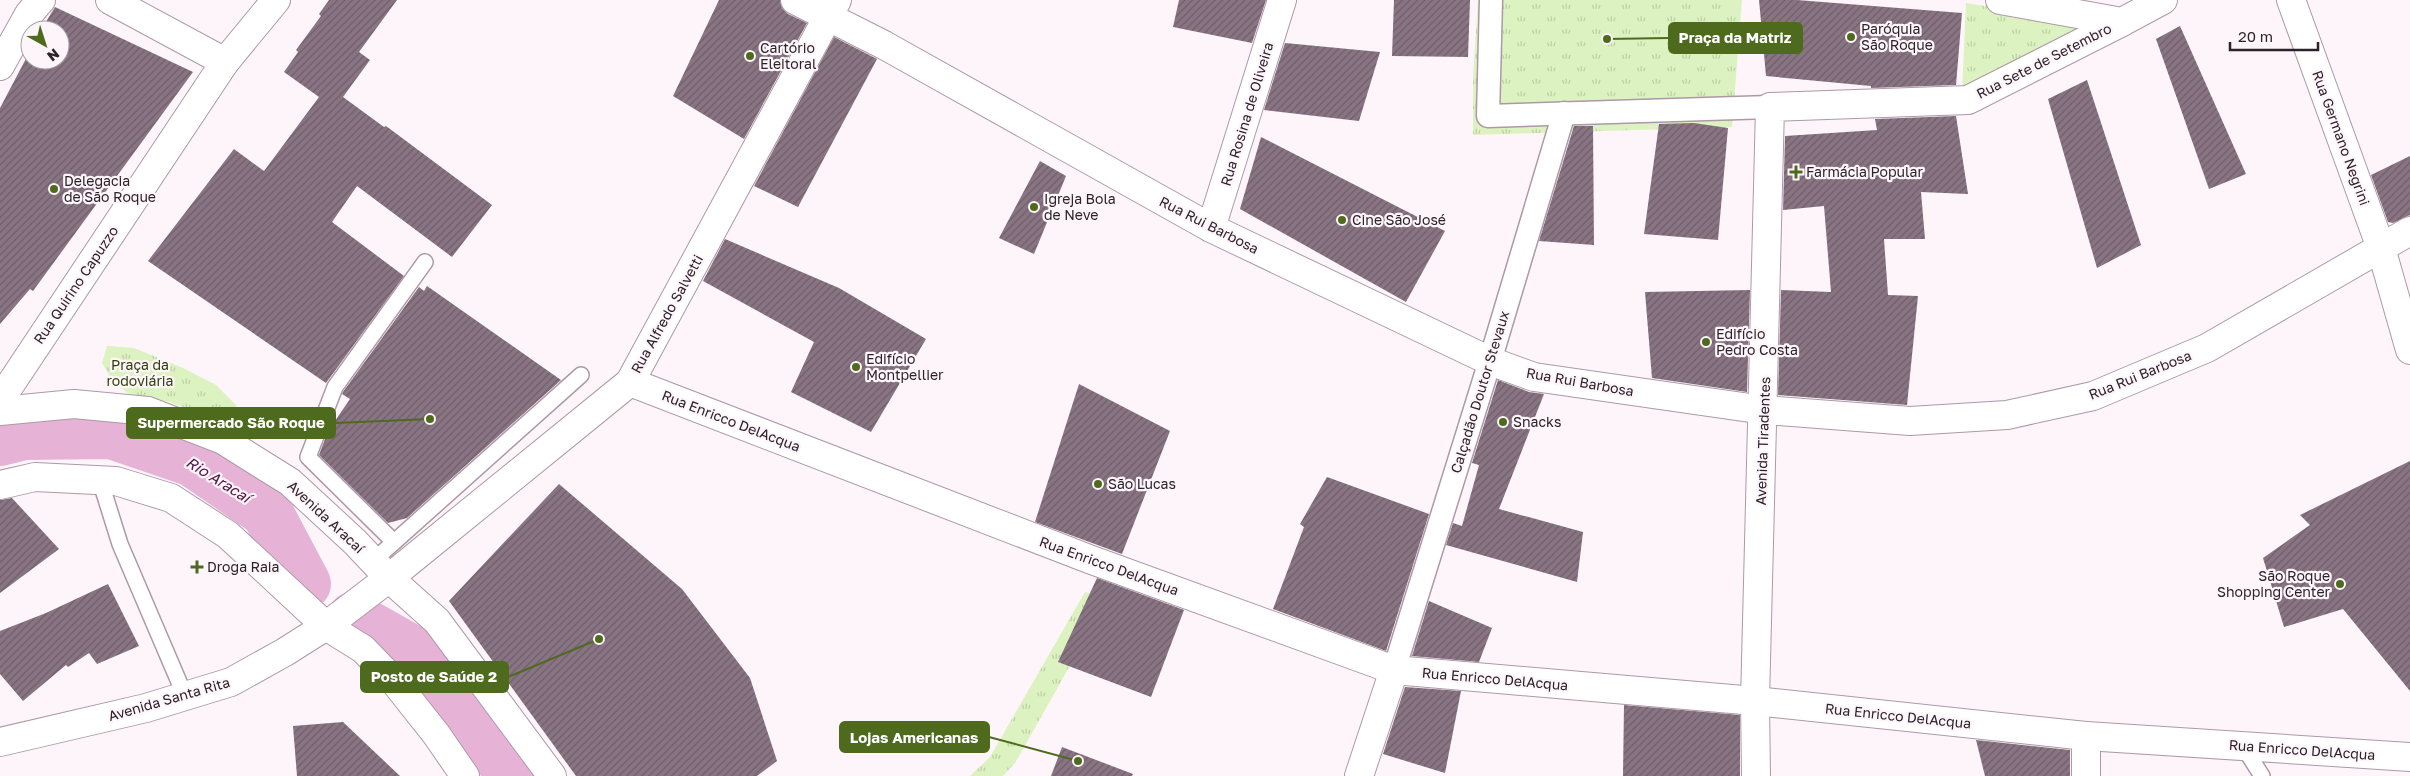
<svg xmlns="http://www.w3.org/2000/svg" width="2410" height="776" font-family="'Golos Text',sans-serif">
<defs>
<pattern id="grass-tufts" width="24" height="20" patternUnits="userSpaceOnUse" patternTransform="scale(1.25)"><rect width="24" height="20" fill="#dcf2c0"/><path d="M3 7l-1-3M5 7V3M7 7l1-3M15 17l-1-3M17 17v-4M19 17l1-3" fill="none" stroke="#bdcfa5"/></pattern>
<pattern id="building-hatch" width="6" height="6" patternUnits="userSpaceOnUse" patternTransform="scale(1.25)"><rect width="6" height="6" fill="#887482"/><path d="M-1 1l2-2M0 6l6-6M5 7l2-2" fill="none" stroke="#6f5f6a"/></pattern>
</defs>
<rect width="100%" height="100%" fill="#fef5fb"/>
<g fill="url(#grass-tufts)">
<polygon points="1478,0 1742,0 1732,127 1473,135 1473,78"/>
<polygon points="1966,3 2100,24 1962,93"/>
<polygon points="107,346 134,348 183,368 216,385 236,405 247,429 169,402 127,393 111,378 102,363"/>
<polygon points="1085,592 1098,596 1071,664 1015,763 1003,776 970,776 990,757"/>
</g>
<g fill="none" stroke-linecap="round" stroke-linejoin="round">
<g stroke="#e6b3d6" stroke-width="52">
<polyline points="0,440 24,434 111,433 193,461 267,512 305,584"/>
<polyline points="353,618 419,655 514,776"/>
</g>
</g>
<g fill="url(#building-hatch)">
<polygon points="329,0 397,0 359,52 370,60 343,97 384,127 386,126 492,205 452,257 357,186 332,222 404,276 326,383 148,261 234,149 264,171 319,97 284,72 298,52 296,50 321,16 319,14"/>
<polygon points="719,0 780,0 782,8 788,14 807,23 744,139 673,96"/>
<polygon points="1179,0 1266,0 1252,43 1173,27"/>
<polygon points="1394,0 1470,0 1468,57 1392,56"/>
<polygon points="1759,0 1797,0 1962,13 1956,85 1871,88 1871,86 1766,76"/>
<polygon points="55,7 193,72 33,291 30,289 0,324 0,108 30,51 30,60 60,60 60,30 41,30"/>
<polygon points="2180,26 2246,174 2209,189 2156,39"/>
<polygon points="834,37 877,59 798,207 754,186"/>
<polygon points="1285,43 1380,52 1359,121 1264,110"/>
<polygon points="2087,80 2141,245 2097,268 2048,99"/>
<polygon points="1956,116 1968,194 1921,192 1925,239 1884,239 1888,295 1918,296 1907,405 1778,395 1781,290 1831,292 1824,206 1783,210 1785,136 1877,130 1875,119"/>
<polygon points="1694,123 1728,128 1718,240 1644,234 1659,124"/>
<polygon points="1574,126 1593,126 1594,245 1539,241"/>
<polygon points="1261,137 1445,231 1406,302 1240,209"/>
<polygon points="2410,156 2410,215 2393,223 2388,222 2371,175"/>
<polygon points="1040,161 1066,176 1034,254 999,238"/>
<polygon points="725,239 839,288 926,339 871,432 791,392 814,342 703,281"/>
<polygon points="427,286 561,380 407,518 388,523 319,455 328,431 350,399 342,394 343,392 419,287 424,291"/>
<polygon points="1750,290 1747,392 1652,378 1645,292"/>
<polygon points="1498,380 1529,392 1544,394 1499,509 1583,532 1577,582 1446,545 1453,523 1462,526 1479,465 1472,463"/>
<polygon points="1079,384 1170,431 1122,554 1035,522"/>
<polygon points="2410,461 2410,691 2343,609 2284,627 2263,558 2310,525 2300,515"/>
<polygon points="1327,477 1429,514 1386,651 1273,609 1304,527 1300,524"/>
<polygon points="559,484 682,589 750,678 777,761 757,776 576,776 449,601"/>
<polygon points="12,498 59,549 0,593 0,500"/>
<polygon points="1097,578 1184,610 1151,697 1058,662"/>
<polygon points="108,584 139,646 97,664 89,653 68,667 66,665 23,701 0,674 0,631 46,613"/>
<polygon points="1429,601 1492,628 1479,662 1412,656"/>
<polygon points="1405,687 1461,691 1445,773 1383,754"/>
<polygon points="1624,705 1740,715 1740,776 1623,776"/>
<polygon points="343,722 400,776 297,776 293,726"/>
<polygon points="1976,740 2070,750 2070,776 1985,776"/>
<polygon points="1062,747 1133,774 1132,776 1051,776"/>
</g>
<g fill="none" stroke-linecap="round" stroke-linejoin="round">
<g stroke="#ae98a7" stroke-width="18">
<g id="service">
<polyline points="100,480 120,544 185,696"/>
<polyline points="394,542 308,457 335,387 425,262"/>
<polyline points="373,561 581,375"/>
<polyline points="2243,746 2262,776"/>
</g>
</g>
<g stroke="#ae98a7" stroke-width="25">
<g id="pedestrian">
<polyline points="1491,0 1488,116 1770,107"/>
<polyline points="1394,670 1490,361 1564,113"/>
</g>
</g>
<g stroke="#ae98a7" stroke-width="30">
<g id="minor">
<polyline points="110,0 225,62"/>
<polyline points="795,0 884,45 1211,228 1490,361 1534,377 1764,410 1910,421 2007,415 2093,396 2207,348 2410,231"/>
<polyline points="2291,0 2381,248 2410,350"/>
<polyline points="0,66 29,14 41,0"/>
<polyline points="1211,228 1282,0"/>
<polyline points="630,382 1089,559 1394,670 1755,701 2086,736 2410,757"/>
<polyline points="0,400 225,62 276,0"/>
<polyline points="0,742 146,708 231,682 285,652 326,626 389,578 630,382 837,0"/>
<polyline points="1359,776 1394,670"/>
<polyline points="1756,776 1755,701 1770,107 1968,100 2122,22"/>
<polyline points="2086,776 2086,736"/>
</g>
</g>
<g stroke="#ae98a7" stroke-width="30">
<g id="secondary">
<polyline points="2000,0 2122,22 2163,0"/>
<polyline points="0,411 74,404 148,411 223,440 290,482 355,542 389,578 437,621 552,776"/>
<polyline points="0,485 35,477 116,481 171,498 228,535 326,626 363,649 394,681 436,734 465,776"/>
</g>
</g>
<use href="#service" stroke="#fff" stroke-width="15"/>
<use href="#pedestrian" stroke="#fff" stroke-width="22"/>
<use href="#minor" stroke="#fff" stroke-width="28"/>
<use href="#secondary" stroke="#fff" stroke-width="28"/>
</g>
<g fill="#4e6a1d" stroke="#fef5fb" stroke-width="2">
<circle cx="1851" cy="37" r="5"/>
<circle cx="750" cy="56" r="5"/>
<path d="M1793.5 164.5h5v5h5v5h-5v5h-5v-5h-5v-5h5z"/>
<circle cx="54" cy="189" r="5"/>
<circle cx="1034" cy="207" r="5"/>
<circle cx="1342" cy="220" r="5"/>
<circle cx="1706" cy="342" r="5"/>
<circle cx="856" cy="367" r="5"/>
<circle cx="1503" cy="422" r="5"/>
<circle cx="1098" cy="484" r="5"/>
<path d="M194.5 559.5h5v5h5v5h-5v5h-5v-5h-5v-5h5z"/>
<circle cx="2340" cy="584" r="5"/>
</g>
<g text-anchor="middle" stroke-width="4.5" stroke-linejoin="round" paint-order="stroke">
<g font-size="14" fill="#2b2329" stroke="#fef5fb" text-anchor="start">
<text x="1861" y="34">Paróquia<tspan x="1861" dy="16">São Roque</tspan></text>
<text x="760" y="53">Cartório<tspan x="760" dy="16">Eleitoral</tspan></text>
<text x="1806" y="177">Farmácia Popular</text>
<text x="64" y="186">Delegacia<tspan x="64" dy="16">de São Roque</tspan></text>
<text x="1044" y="204">Igreja Bola<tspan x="1044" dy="16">de Neve</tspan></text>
<text x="1352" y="225">Cine São José</text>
<text x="1716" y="339">Edifício<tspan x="1716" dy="16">Pedro Costa</tspan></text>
<text x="866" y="364">Edifício<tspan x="866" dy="16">Montpellier</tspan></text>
<text x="1513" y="427">Snacks</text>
<text x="1108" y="489">São Lucas</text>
<text x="207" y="572">Droga Raia</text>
<text x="2330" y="581" text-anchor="end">São Roque<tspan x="2330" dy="16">Shopping Center</tspan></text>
</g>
<g font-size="14" fill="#2b2329" stroke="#fef5fb">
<text transform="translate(2044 61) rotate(-27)" y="5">Rua Sete de Setembro</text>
<text transform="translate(1247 114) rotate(-73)" y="5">Rua Rosina de Oliveira</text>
<text transform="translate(2341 138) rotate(70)" y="5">Rua Germano Negrini</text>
<text transform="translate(1209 225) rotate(27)" y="5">Rua Rui Barbosa</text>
<text transform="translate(76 285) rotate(-56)" y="5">Rua Quirino Capuzzo</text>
<text transform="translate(667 314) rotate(-61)" y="5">Rua Alfredo Salvetti</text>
<text transform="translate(2140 375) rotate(-22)" y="5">Rua Rui Barbosa</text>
<text transform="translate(1580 382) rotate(10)" y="5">Rua Rui Barbosa</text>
<text transform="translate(1480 392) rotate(-73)" y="5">Calçadão Doutor Stevaux</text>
<text transform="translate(731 421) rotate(21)" y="5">Rua Enricco DelAcqua</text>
<text transform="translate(1763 441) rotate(-88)" y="5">Avenida Tiradentes</text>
<text transform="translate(326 517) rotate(43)" y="5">Avenida Aracaí</text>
<text transform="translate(1109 566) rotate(20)" y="5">Rua Enricco DelAcqua</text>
<text transform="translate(1495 679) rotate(5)" y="5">Rua Enricco DelAcqua</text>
<text transform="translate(169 699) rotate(-16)" y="5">Avenida Santa Rita</text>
<text transform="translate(1898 716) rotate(6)" y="5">Rua Enricco DelAcqua</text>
<text transform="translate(2302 750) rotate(4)" y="5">Rua Enricco DelAcqua</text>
</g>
<g font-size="14" fill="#2d4107" stroke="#fef5fb">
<text x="140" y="370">Praça da<tspan x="140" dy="16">rodoviária</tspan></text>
</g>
<g font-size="15" font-style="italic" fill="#511744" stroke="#fef5fb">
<text transform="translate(218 480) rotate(32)" y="5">Rio Aracaí</text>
</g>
</g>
<path fill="none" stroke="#4e6a1d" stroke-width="2" d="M1607 39L1669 38M430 419L335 423M599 639L508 677M1078 761L989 737"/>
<g fill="#4e6a1d" stroke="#fef5fb" stroke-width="2">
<circle cx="1607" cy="39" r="5"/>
<circle cx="430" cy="419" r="5"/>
<circle cx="599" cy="639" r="5"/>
<circle cx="1078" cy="761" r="5"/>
</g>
<g fill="#4e6a1d" stroke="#4e6a1d" stroke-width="2">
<rect x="1669" y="23" width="133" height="30" rx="5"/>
<rect x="127" y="408" width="208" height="30" rx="5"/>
<rect x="361" y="662" width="147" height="30" rx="5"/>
<rect x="840" y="722" width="149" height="30" rx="5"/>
</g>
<g font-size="15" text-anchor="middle" font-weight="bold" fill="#fff">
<text x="1735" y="43">Praça da Matriz</text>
<text x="231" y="428">Supermercado São Roque</text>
<text x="434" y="682">Posto de Saúde 2</text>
<text x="914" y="743">Lojas Americanas</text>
</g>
<g transform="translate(45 45) rotate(141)"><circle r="24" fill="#fef5fb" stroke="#aaa1a7"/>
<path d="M0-4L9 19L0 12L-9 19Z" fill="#4e6a1d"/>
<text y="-8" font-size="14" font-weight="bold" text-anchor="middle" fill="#2b2329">N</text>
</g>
<path d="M2230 42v8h88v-8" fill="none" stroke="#2b2329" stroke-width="2.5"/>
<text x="2238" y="42" font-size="15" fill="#2b2329" stroke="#fef5fb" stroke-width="4" paint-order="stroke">20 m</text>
</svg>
